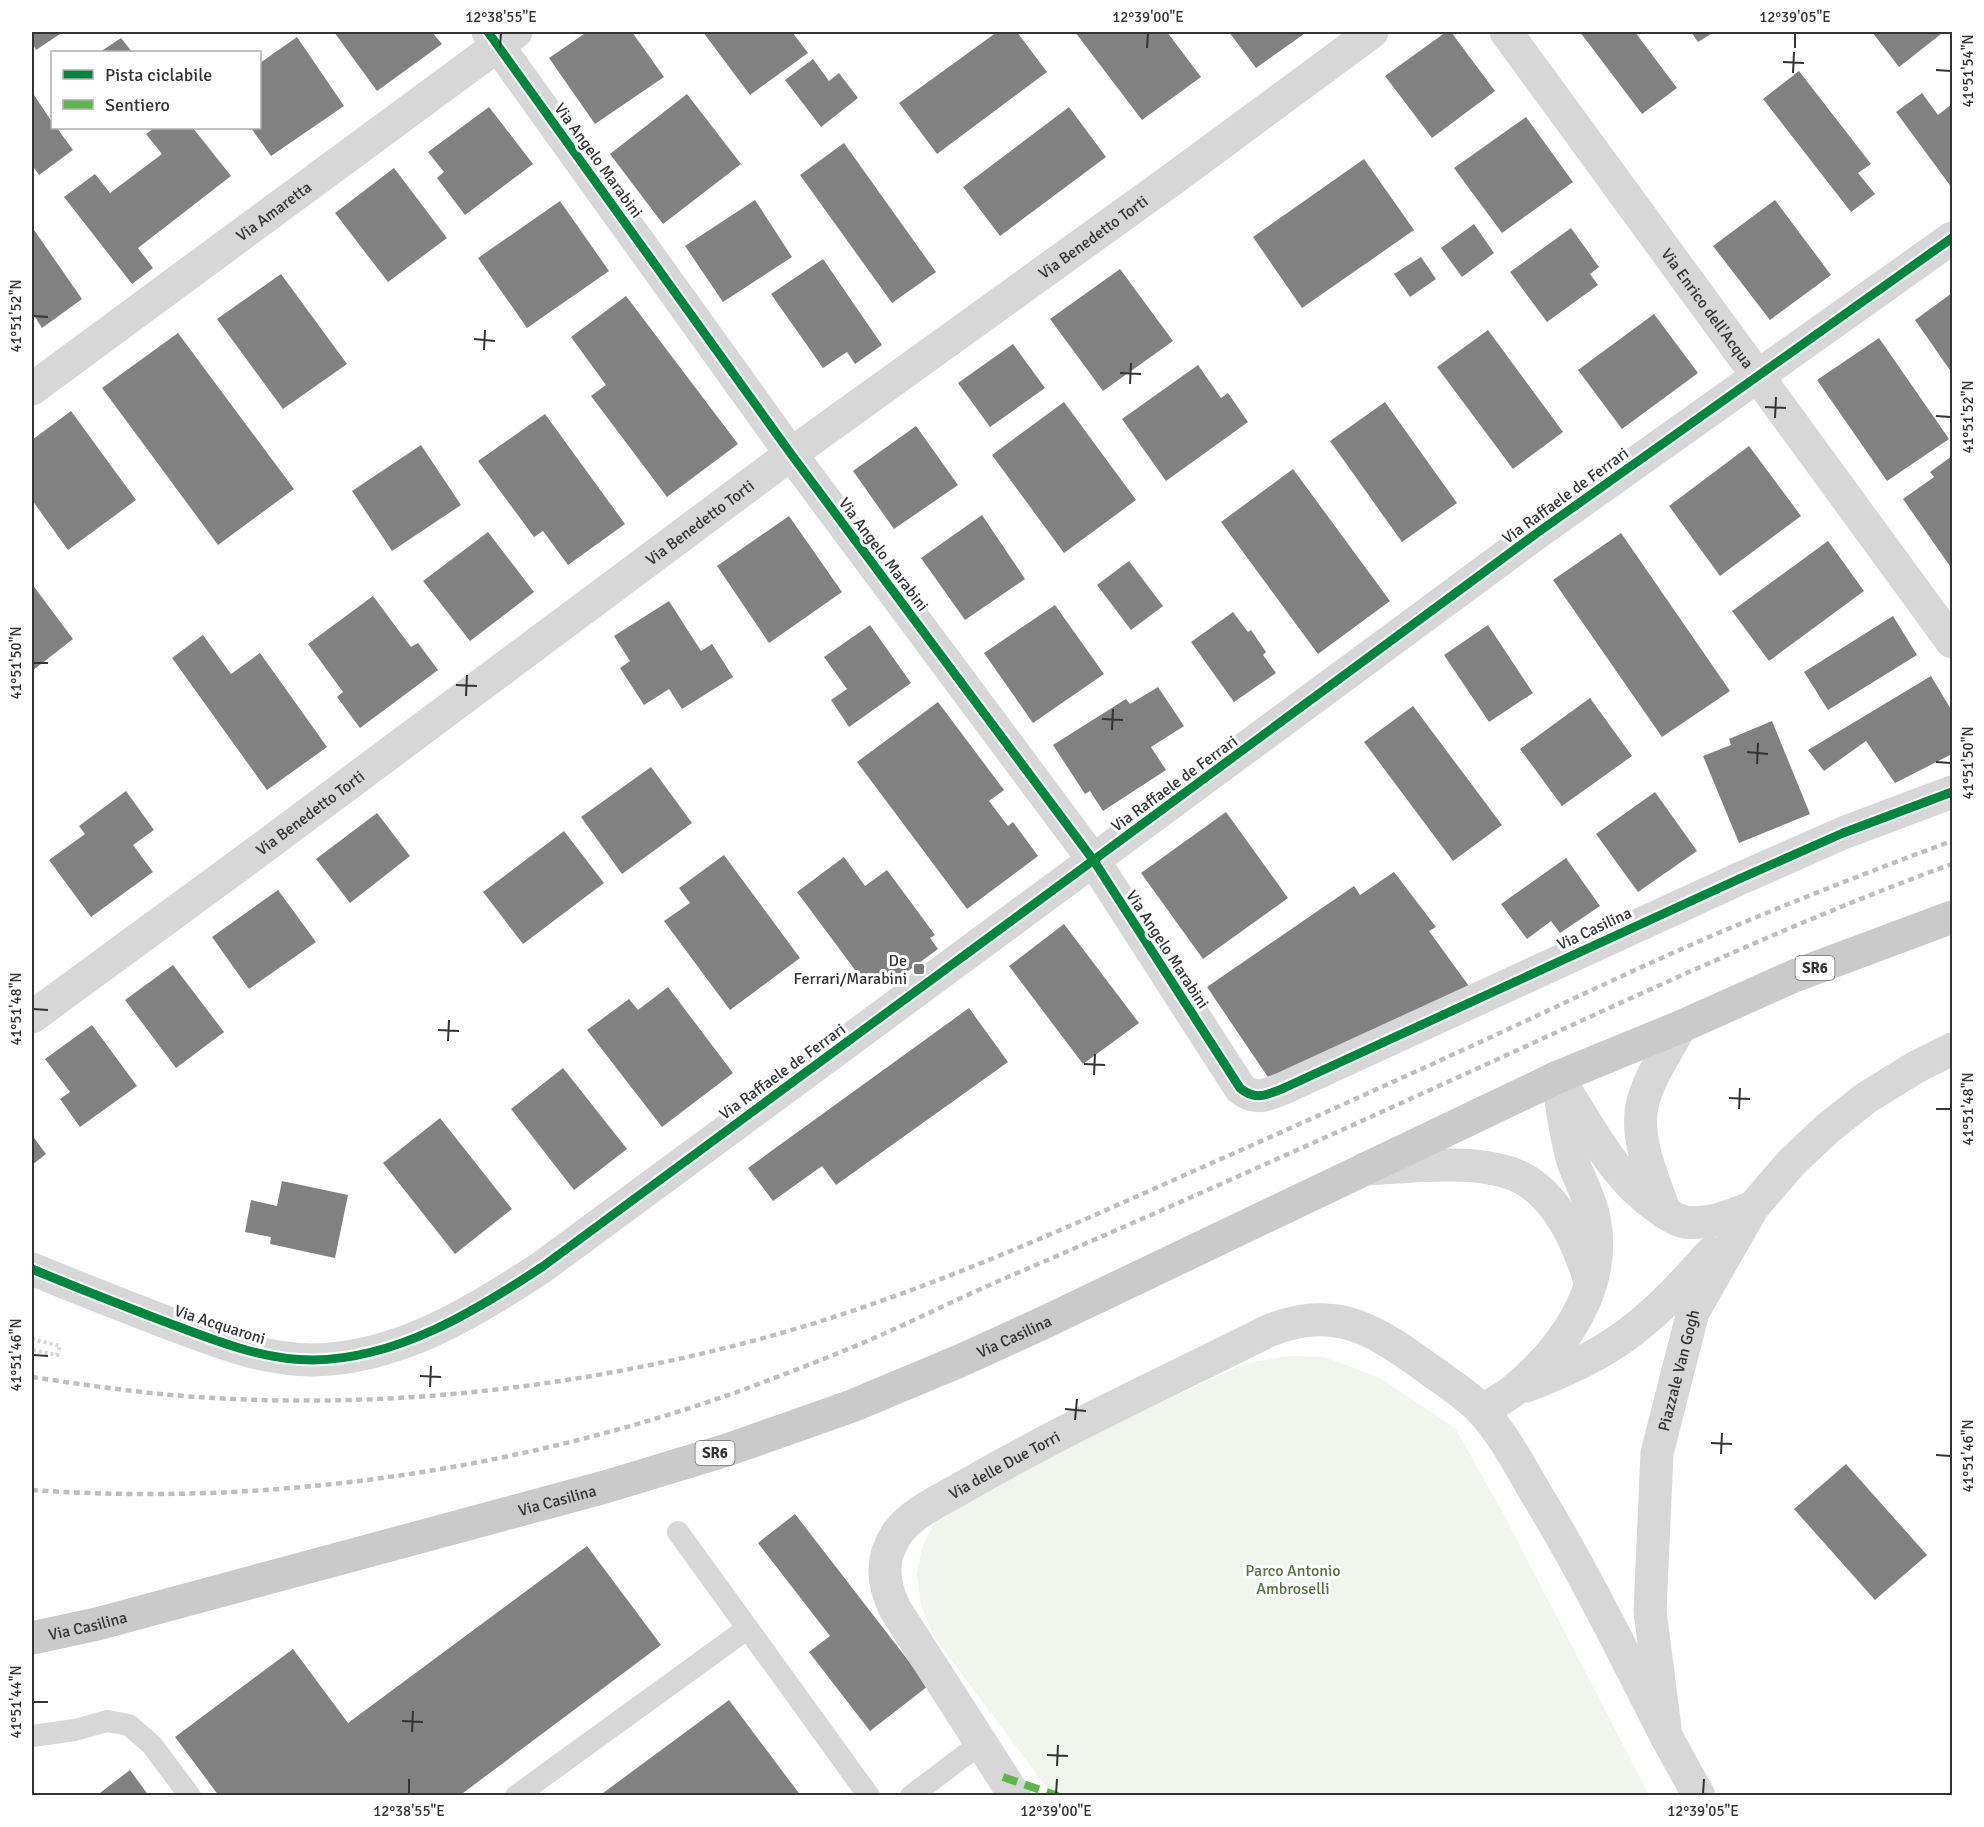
<svg xmlns="http://www.w3.org/2000/svg" width="1984" height="1827" font-family="Signika,sans-serif">
<rect width="100%" height="100%" fill="#fff"/>
<polygon fill="#f1f5ed" points="1288,1356 1325,1357 1380,1378 1455,1428 1502,1511 1649,1795 1052,1795 935,1638 921,1606 917,1574 922,1547 938,1517 968,1492 1246,1363"/>
<g fill="#818181">
<polygon points="32,32 63,32 36,50 32,43"/>
<polygon points="334,32 432,32 442,44 377,91"/>
<polygon points="587,32 632,32 664,77 595,124 549,58"/>
<polygon points="703,32 792,32 808,53 750,95"/>
<polygon points="997,32 1017,32 1047,72 937,154 899,103"/>
<polygon points="1075,32 1167,32 1201,77 1142,120"/>
<polygon points="1229,32 1302,32 1304,34 1256,68"/>
<polygon points="1446,32 1451,32 1495,91 1432,138 1385,76"/>
<polygon points="1580,32 1635,32 1677,88 1642,114"/>
<polygon points="1691,32 1714,32 1698,42"/>
<polygon points="1872,32 1939,32 1941,34 1899,67"/>
<polygon points="297,37 344,106 271,156 251,128 260,128 260,63"/>
<polygon points="121,38 132,52 100,52"/>
<polygon points="813,59 829,81 839,73 858,98 821,127 785,80"/>
<polygon points="1799,71 1871,164 1858,173 1875,194 1851,212 1763,99"/>
<polygon points="32,92 52,122 52,128 57,128 73,150 39,175 32,165"/>
<polygon points="1922,93 1938,115 1952,104 1952,188 1896,112"/>
<polygon points="687,94 741,164 663,224 610,154"/>
<polygon points="489,107 533,164 465,215 437,178 444,172 428,152"/>
<polygon points="1069,107 1106,157 1000,236 963,187"/>
<polygon points="1526,117 1573,182 1502,233 1454,168"/>
<polygon points="154,128 193,128 231,176 138,248 153,268 132,284 64,197 95,174 110,193 162,154 146,134"/>
<polygon points="844,143 936,272 892,303 800,175"/>
<polygon points="1364,159 1414,230 1302,308 1253,237"/>
<polygon points="394,168 447,238 388,282 335,213"/>
<polygon points="755,200 792,257 723,302 685,246"/>
<polygon points="1775,200 1831,275 1770,320 1713,246"/>
<polygon points="560,201 609,271 527,328 478,258"/>
<polygon points="1474,224 1494,253 1462,277 1441,248"/>
<polygon points="32,227 82,299 42,328 32,312"/>
<polygon points="1571,228 1599,267 1590,274 1598,285 1547,322 1510,272"/>
<polygon points="1421,257 1436,279 1410,297 1394,274"/>
<polygon points="823,259 882,345 855,364 847,352 823,368 771,294"/>
<polygon points="1120,269 1173,341 1103,391 1050,319"/>
<polygon points="281,274 347,364 283,409 217,319"/>
<polygon points="1952,293 1952,373 1915,320"/>
<polygon points="626,296 738,444 667,497 591,396 606,385 571,337"/>
<polygon points="1654,314 1698,373 1622,429 1578,370"/>
<polygon points="1488,330 1563,432 1513,469 1437,367"/>
<polygon points="178,333 294,489 218,545 102,388"/>
<polygon points="1879,338 1949,439 1887,481 1817,380"/>
<polygon points="1013,344 1045,388 990,427 958,383"/>
<polygon points="1198,365 1221,398 1228,393 1248,422 1166,481 1122,419"/>
<polygon points="1064,402 1136,500 1064,553 992,455"/>
<polygon points="1385,402 1457,503 1402,542 1330,441"/>
<polygon points="71,411 136,500 68,550 32,500 32,440"/>
<polygon points="545,414 625,524 568,565 543,531 534,537 478,461"/>
<polygon points="916,426 958,485 894,529 853,471"/>
<polygon points="421,445 461,505 392,551 352,491"/>
<polygon points="1749,446 1801,516 1720,576 1669,506"/>
<polygon points="1952,456 1952,569 1903,499 1934,477 1930,472"/>
<polygon points="1293,469 1390,601 1318,654 1221,522"/>
<polygon points="982,515 1025,579 965,620 921,558"/>
<polygon points="789,516 842,592 769,643 717,566"/>
<polygon points="488,532 534,592 470,641 423,581"/>
<polygon points="1621,533 1730,691 1662,737 1553,580"/>
<polygon points="1828,541 1864,591 1769,661 1732,611"/>
<polygon points="1129,561 1163,606 1131,630 1097,585"/>
<polygon points="32,584 73,639 32,671"/>
<polygon points="373,596 411,647 418,643 438,670 360,728 337,697 343,692 308,644"/>
<polygon points="669,601 701,651 712,644 733,677 682,709 669,689 644,705 620,668 630,661 614,636"/>
<polygon points="1055,605 1104,674 1033,723 984,653"/>
<polygon points="1233,612 1248,632 1251,630 1266,652 1263,655 1276,673 1234,702 1191,642"/>
<polygon points="1893,616 1917,655 1828,710 1804,672"/>
<polygon points="870,625 911,683 849,727 831,700 847,689 824,657"/>
<polygon points="1488,625 1533,693 1489,722 1444,655"/>
<polygon points="203,635 231,674 260,653 327,747 267,790 172,658"/>
<polygon points="1931,676 1952,711 1952,754 1895,783 1866,741 1824,771 1808,750"/>
<polygon points="1158,687 1184,726 1151,747 1166,770 1103,811 1090,791 1085,794 1053,745 1126,699 1130,704"/>
<polygon points="1590,698 1632,756 1562,806 1520,749"/>
<polygon points="938,702 1004,790 989,801 1008,826 1013,822 1038,856 967,909 857,762"/>
<polygon points="1413,706 1502,825 1453,861 1364,742"/>
<polygon points="1772,721 1810,814 1739,843 1703,756 1731,745 1729,739"/>
<polygon points="651,767 692,823 622,874 581,817"/>
<polygon points="126,791 154,830 133,845 153,872 91,917 49,860 85,834 79,826"/>
<polygon points="1655,792 1697,851 1638,892 1596,834"/>
<polygon points="1226,812 1288,898 1203,959 1141,873"/>
<polygon points="377,813 410,856 350,903 316,859"/>
<polygon points="564,831 604,883 523,944 483,892"/>
<polygon points="724,855 800,958 730,1010 664,921 690,903 679,888"/>
<polygon points="844,857 865,886 887,870 935,935 930,938 938,949 886,987 879,976 867,986 797,892"/>
<polygon points="1566,858 1600,906 1560,933 1551,921 1527,939 1501,904"/>
<polygon points="1394,872 1436,927 1429,931 1474,993 1272,1083 1207,987 1354,886 1360,895"/>
<polygon points="278,890 316,942 249,989 212,937"/>
<polygon points="1064,924 1139,1023 1083,1064 1009,966"/>
<polygon points="173,965 224,1032 176,1068 125,1000"/>
<polygon points="668,987 733,1073 662,1127 587,1030 629,999 638,1010"/>
<polygon points="969,1008 1008,1062 836,1185 822,1166 773,1201 748,1168"/>
<polygon points="92,1025 137,1086 80,1127 60,1099 70,1092 45,1059"/>
<polygon points="563,1068 627,1149 574,1190 511,1109"/>
<polygon points="440,1118 512,1209 455,1254 383,1163"/>
<polygon points="32,1135 46,1154 32,1165"/>
<polygon points="282,1181 348,1195 335,1258 270,1244 271,1237 245,1232 251,1200 277,1206"/>
<polygon points="1846,1464 1927,1555 1875,1600 1794,1509"/>
<polygon points="795,1514 928,1686 870,1731 809,1652 830,1636 758,1543"/>
<polygon points="587,1546 661,1645 459,1796 219,1796 175,1737 293,1649 348,1723"/>
<polygon points="729,1700 801,1796 599,1796"/>
<polygon points="130,1770 149,1796 96,1796"/>
</g>
<g fill="none" stroke-linecap="round" stroke-linejoin="round">
<polyline stroke="#d6d6d6" stroke-width="4" stroke-dasharray="3 3" stroke-linecap="butt" points="32,1339 60,1346 57,1355 32,1350"/>
<g stroke="#d7d7d7" stroke-width="22">
<polyline points="678,1532 869,1796"/>
<polyline points="32,1736 75,1730 107,1721 129,1725 152,1745 190,1796"/>
<polyline points="516,1796 748,1628"/>
<polyline points="911,1796 981,1743"/>
</g>
<g stroke="#d7d7d7" stroke-width="33">
<path d="M488 32 791 454 1094 861 1240 1088C1255 1101 1267 1095 1284 1088L1739 879 1843 833 1952 792"/>
<path id="s1" d="M1506 32 1952 642"/>
<path id="s2" d="M32 389 516 32"/>
<path id="s3" d="M32 1017 257 852 791 454 1170 181 1372 32"/>
<path d="M1563 1086C1591 1129 1614 1177 1657 1207 1665 1213 1675 1220 1685 1222 1710 1225 1730 1216 1753 1207"/>
<path d="M1364 1169C1409 1167 1488 1156 1527 1181 1561 1203 1578 1244 1590 1281"/>
<path d="M1665 1213C1654 1180 1635 1141 1642 1106 1648 1078 1667 1052 1680 1027"/>
<path d="M32 1269C75 1287 119 1304 163 1321 212 1339 260 1360 313 1360 397 1359 474 1312 542 1267L1537 533 1952 238"/>
<path d="M1526 1386C1552 1376 1578 1365 1602 1351 1644 1327 1679 1289 1711 1253"/>
<path d="M1482 1411C1492 1404 1504 1398 1513 1391 1564 1349 1608 1287 1594 1218 1590 1197 1578 1178 1572 1158 1565 1131 1561 1104 1558 1077"/>
<path id="s4" d="M1015 1796 895 1609C882 1582 880 1558 898 1532 913 1512 943 1499 965 1486 1063 1429 1167 1382 1268 1331 1337 1303 1376 1331 1430 1370 1448 1383 1469 1396 1483 1412 1506 1438 1522 1470 1540 1500 1586 1576 1625 1656 1666 1736"/>
<path id="s5" d="M1699 1796 1666 1736 1650 1611 1657 1453 1693 1312 1753 1207 1791 1163 1828 1128 1866 1098 1916 1067 1952 1049"/>
</g>
<path stroke="#cacaca" stroke-width="33" id="s6" d="M32 1638 97 1624 605 1487 727 1450 852 1406 962 1360 1045 1322 1558 1077 1680 1027 1794 976 1952 917"/>
<g stroke="#bebebe" stroke-width="4.5" stroke-dasharray="6 4.5" stroke-linecap="butt">
<path d="M32 1377C92 1386 153 1395 214 1398 386 1408 562 1389 729 1347 891 1307 1044 1238 1196 1170 1298 1125 1400 1079 1502 1032 1573 999 1644 965 1716 934 1794 901 1873 870 1952 841"/>
<path d="M32 1490C272 1507 522 1470 748 1388 793 1371 838 1354 881 1335 928 1314 974 1291 1022 1271 1185 1201 1347 1128 1509 1054 1655 987 1801 919 1952 864"/>
</g>
<polyline stroke="#58b947" stroke-width="8" stroke-dasharray="15 8" stroke-linecap="butt" points="1003,1777 1058,1796"/>
<g stroke="#fff" stroke-width="13">
<g id="cycleway">
<path d="M488 32 791 454 1094 861 1240 1088C1255 1101 1267 1095 1284 1088L1739 879 1843 833 1952 792"/>
<path d="M32 1269C75 1287 119 1304 163 1321 212 1339 260 1360 313 1360 397 1359 474 1312 542 1267L1537 533 1952 238"/>
</g>
</g>
<use href="#cycleway" stroke="#00873e" stroke-width="9"/>
</g>
<path fill="none" stroke="#333" stroke-width="2" d="M500 48 501 33M1147 48 1148 33M1795 48V33M1783 62 1804 63M1936 70 1951 71M1793 73 1794 52M33 316 48 317M474 339 495 341M484 350 485 330M1120 373 1141 374M1130 384 1131 363M1765 407 1786 408M1936 416 1951 417M1775 418 1776 397M33 663H48M456 685 477 686M466 696 467 675M1102 719 1123 720M1112 730 1113 709M1747 752 1768 754M1936 762 1951 763M1757 764 1758 743M33 1009 48 1010M438 1030 459 1031M448 1041 449 1020M1084 1064 1105 1065M1094 1075 1095 1054M1729 1098 1750 1099M1739 1109 1740 1088M1936 1109H1951M33 1355 48 1356M420 1376 441 1377M430 1387 431 1366M1065 1409 1086 1411M1075 1420 1077 1399M1711 1443 1732 1444M1721 1454 1722 1433M1936 1455 1951 1456M33 1702H48M402 1721 423 1722M412 1732 413 1711M1047 1755 1068 1756M1057 1766 1058 1745M409 1794V1779M1056 1794 1057 1779M1703 1794 1704 1779"/>
<rect fill="#7a7a7a" stroke="#fff" stroke-width="2" x="913" y="963" width="12" height="12" rx="3"/>
<g text-anchor="middle" stroke-width="6" stroke-linejoin="round" paint-order="stroke">
<g fill="#fff" stroke="#707070" stroke-width="1.5">
<rect x="1795.5" y="956" width="39" height="24" rx="4.5"/>
<rect x="695.5" y="1441" width="39" height="24" rx="4.5"/>
</g>
<g font-size="15" font-weight="bold" fill="#333">
<text x="1815" y="973">SR6</text>
<text x="715" y="1458">SR6</text>
</g>
<g font-size="16" fill="#333" stroke="#fff">
<text transform="translate(599 160) rotate(54)" y="6">Via Angelo Marabini</text>
<text dy="6" stroke="none"><textPath href="#s2" startOffset="300">Via Amaretta</textPath></text>
<text dy="6" stroke="none"><textPath href="#s3" startOffset="1317">Via Benedetto Torti</textPath></text>
<text dy="6" stroke="none"><textPath href="#s1" startOffset="342">Via Enrico dell'Acqua</textPath></text>
<text transform="translate(1565 495) rotate(-36)" y="6">Via Raffaele de Ferrari</text>
<text dy="6" stroke="none"><textPath href="#s3" startOffset="831">Via Benedetto Torti</textPath></text>
<text transform="translate(884 554) rotate(53)" y="6">Via Angelo Marabini</text>
<text transform="translate(1174 783) rotate(-36)" y="6">Via Raffaele de Ferrari</text>
<text dy="6" stroke="none"><textPath href="#s3" startOffset="345">Via Benedetto Torti</textPath></text>
<text transform="translate(1594 928) rotate(-25)" y="6">Via Casilina</text>
<text transform="translate(1168 949) rotate(57)" y="6">Via Angelo Marabini</text>
<text transform="translate(782 1071) rotate(-36)" y="6">Via Raffaele de Ferrari</text>
<text transform="translate(220 1324) rotate(18)" y="6">Via Acquaroni</text>
<text dy="6" stroke="none"><textPath href="#s6" startOffset="1029">Via Casilina</textPath></text>
<text dy="6" stroke="none"><textPath href="#s5" startOffset="438">Piazzale Van Gogh</textPath></text>
<text dy="6" stroke="none"><textPath href="#s4" startOffset="430">Via delle Due Torri</textPath></text>
<text dy="6" stroke="none"><textPath href="#s6" startOffset="543">Via Casilina</textPath></text>
<text dy="6" stroke="none"><textPath href="#s6" startOffset="57">Via Casilina</textPath></text>
</g>
<g font-size="16" fill="#333" stroke="#fff" text-anchor="end">
<text x="907" y="966">De<tspan x="907" dy="18">Ferrari/Marabini</tspan></text>
</g>
<g font-size="16" fill="#56703f" stroke="#fff">
<text x="1293" y="1576">Parco Antonio<tspan x="1293" dy="18">Ambroselli</tspan></text>
</g>
</g>
<rect width="1984" height="1827" fill="none" stroke="#ffffff" stroke-width="66"/>
<rect x="51" y="51" width="210" height="78" fill="#ffffff" stroke="#adadad" stroke-width="1.5"/>
<rect x="63" y="70" width="30" height="9" fill="#00873e" stroke="#adadad" stroke-width="1.5"/>
<text x="105" y="81" font-size="18" fill="#333333">Pista ciclabile</text>
<rect x="63" y="100" width="30" height="9" fill="#58b947" stroke="#adadad" stroke-width="1.5"/>
<text x="105" y="111" font-size="18" fill="#333333">Sentiero</text>
<rect x="33" y="33" width="1918" height="1761" fill="none" stroke="#333" stroke-width="2"/>
<g font-size="15" text-anchor="middle" fill="#333">
<text x="501" y="22">12°38'55"E</text>
<text x="1148" y="22">12°39'00"E</text>
<text x="1795" y="22">12°39'05"E</text>
<text transform="translate(1968 71) rotate(-90)" y="5">41°51'54"N</text>
<text transform="translate(16 316) rotate(-90)" y="5">41°51'52"N</text>
<text transform="translate(1968 417) rotate(-90)" y="5">41°51'52"N</text>
<text transform="translate(16 663) rotate(-90)" y="5">41°51'50"N</text>
<text transform="translate(1968 763) rotate(-90)" y="5">41°51'50"N</text>
<text transform="translate(16 1009) rotate(-90)" y="5">41°51'48"N</text>
<text transform="translate(1968 1109) rotate(-90)" y="5">41°51'48"N</text>
<text transform="translate(16 1355) rotate(-90)" y="5">41°51'46"N</text>
<text transform="translate(1968 1456) rotate(-90)" y="5">41°51'46"N</text>
<text transform="translate(16 1702) rotate(-90)" y="5">41°51'44"N</text>
<text x="409" y="1816">12°38'55"E</text>
<text x="1056" y="1816">12°39'00"E</text>
<text x="1703" y="1816">12°39'05"E</text>
</g>
</svg>
